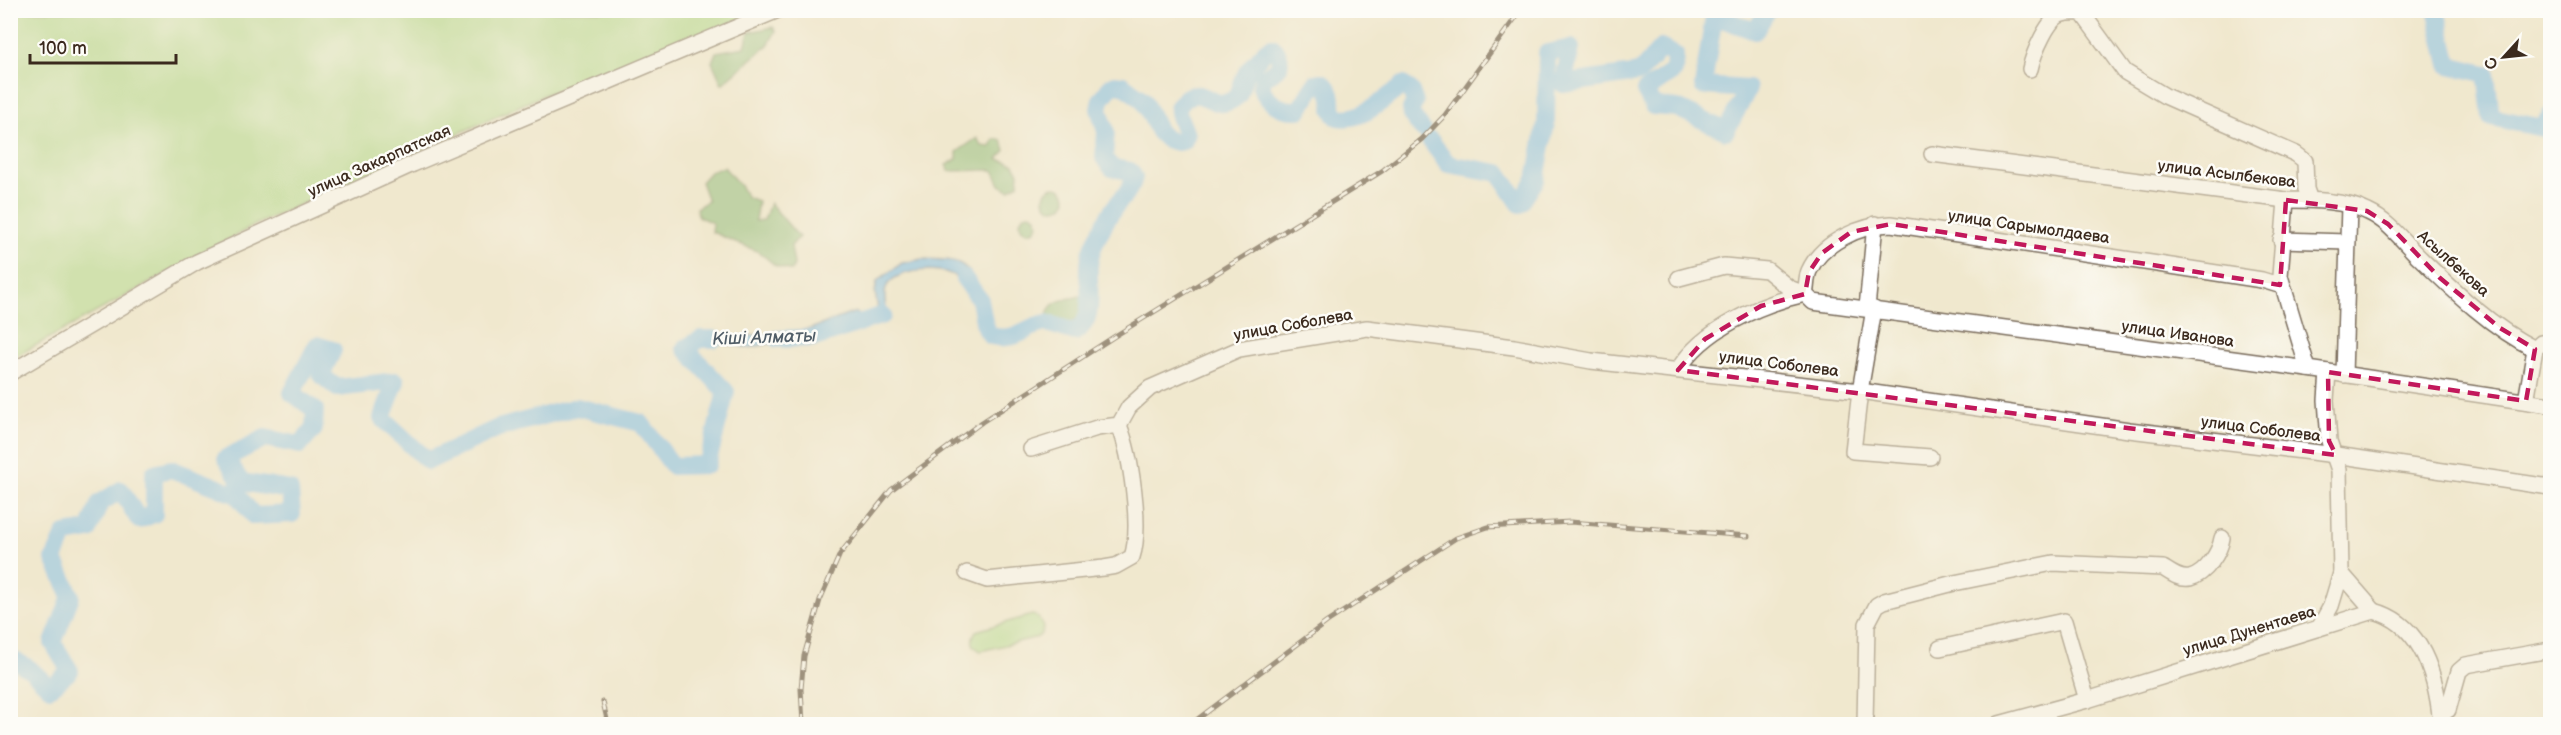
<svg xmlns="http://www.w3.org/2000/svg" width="2561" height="735" font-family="'Balsamiq Sans',sans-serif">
<rect width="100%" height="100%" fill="#fdfcf7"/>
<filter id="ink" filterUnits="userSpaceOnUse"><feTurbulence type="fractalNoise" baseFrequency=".0167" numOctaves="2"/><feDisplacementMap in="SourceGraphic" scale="12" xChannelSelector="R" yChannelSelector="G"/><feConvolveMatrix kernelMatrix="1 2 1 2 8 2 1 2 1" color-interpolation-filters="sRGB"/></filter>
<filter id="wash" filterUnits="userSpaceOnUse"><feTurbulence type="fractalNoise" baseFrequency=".008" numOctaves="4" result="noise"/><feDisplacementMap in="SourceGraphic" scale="24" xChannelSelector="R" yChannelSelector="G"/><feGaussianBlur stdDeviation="1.35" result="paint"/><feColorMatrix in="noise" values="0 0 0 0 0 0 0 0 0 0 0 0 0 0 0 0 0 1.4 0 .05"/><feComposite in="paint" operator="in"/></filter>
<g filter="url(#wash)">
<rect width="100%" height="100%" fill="#f0e8ce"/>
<g fill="#aad987" stroke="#728252" stroke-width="1.5">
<polygon points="11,11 765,11 546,94 255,225 11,359"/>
<path d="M1032 615 1038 617 1043 627 1042 633 1038 637 981 651C972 647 970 640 976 631Z"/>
</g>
<g fill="#87b974" stroke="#617249" stroke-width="1.5">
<polygon points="773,27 776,31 768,45 722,84 712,62 716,52 745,47 749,32"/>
<polygon points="977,138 982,146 991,147 994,139 1002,140 1005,150 998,159 1014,164 1019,173 1018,184 1009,190 1000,185 993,170 949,171 946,165 957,159 957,152"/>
<polygon points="724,167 741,187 747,197 758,201 755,221 764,220 770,203 799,237 791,246 794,264 792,271 776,266 759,252 712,232 713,223 699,217 696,208 708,201 701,182 710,172"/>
<circle cx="1055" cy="198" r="11"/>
<circle cx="1029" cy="223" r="9"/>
<path d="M1081 296 1086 302 1085 312C1072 326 1062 325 1047 314 1051 299 1068 299 1081 296Z"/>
</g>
<path fill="#77bcee" stroke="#597386" stroke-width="1.5" d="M922 259C960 260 965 258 982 295L974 298C969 290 963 282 956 277 941 266 902 269 889 283 882 291 886 306 887 315L881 322 870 324 857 322 843 324 824 333 749 348 710 342 700 344 698 349 688 339 696 335 748 336 810 329 855 312 863 317 871 318 878 311 875 292 877 281 902 263Z"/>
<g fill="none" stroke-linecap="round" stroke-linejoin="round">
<g stroke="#77bcee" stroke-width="18">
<polyline points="2436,10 2449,65 2486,74 2491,117 2542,128 2550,116"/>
<polyline points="1430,140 1448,164 1499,173 1520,204 1536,180 1546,123 1547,53 1571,48 1563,84 1639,73 1661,48 1675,55 1674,71 1645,91 1653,106 1677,108 1726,131 1748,89 1703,86 1714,16 1755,31 1768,10"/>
<path d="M964 278 980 300 985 327 991 336C1019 342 1023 327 1046 323L1075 332C1099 318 1085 281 1090 258 1092 246 1107 218 1114 208 1122 197 1131 191 1134 177L1130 171 1112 168 1104 158 1106 132 1099 109 1101 100 1111 86 1115 84 1123 85 1143 100 1159 132 1166 139 1177 142 1183 141 1186 135C1184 127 1179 119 1178 112 1177 107 1180 103 1184 99 1198 88 1208 101 1220 103 1227 104 1233 100 1238 96 1244 78 1244 73 1258 59 1263 53 1265 49 1272 47 1279 52 1281 58 1279 67L1264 78 1261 87C1268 104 1282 111 1299 110L1316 83 1322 82C1332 90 1333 98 1332 109L1337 117C1363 122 1384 99 1403 85L1410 89 1415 102 1411 109 1412 116 1422 129"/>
<polyline points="777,339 815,338 883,315"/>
<polyline points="10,658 30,669 50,688 70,671 53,643 71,596 54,559 65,534 89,530 100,503 121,490 139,520 154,514 154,473 171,469 237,495 254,516 292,514 290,490 241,482 226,458 265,438 300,445 314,429 315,410 292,393 317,345 333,350 321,375 337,388 396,381 382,418 428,461 498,428 577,407 641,423 673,466 707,465 726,392 685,348 701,339 714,339"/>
</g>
</g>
</g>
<g filter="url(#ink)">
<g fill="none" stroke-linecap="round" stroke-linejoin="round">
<g stroke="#7a6c5c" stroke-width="18">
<g id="minor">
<path d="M2030 69C2033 55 2048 17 2063 14 2069 12 2076 13 2082 13L2125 72 2165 96 2296 154 2305 161 2306 189 2310 200"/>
<path d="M1932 154 2286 200C2312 200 2345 200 2368 212 2390 222 2403 242 2420 258 2454 291 2492 328 2535 349L2526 401"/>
<polyline points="2286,200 2280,276 2308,369"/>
<polyline points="2281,240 2347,242"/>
<polyline points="1679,278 1724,266 1767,270 1789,288 1805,294 1813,302 2308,369 2550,405"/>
<path d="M1805 294C1807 287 1806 278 1809 271 1822 242 1861 225 1891 224L2158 264 2262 280 2282 286"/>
<polyline points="1867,308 1875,224"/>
<polyline points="1874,309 1860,391 1853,451 1930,457"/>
<polyline points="2535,349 2541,343 2550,342"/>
<path d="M1678 370C1703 329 1760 304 1805 294"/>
<polyline points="10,373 197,262 413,164 778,10"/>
<polyline points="2344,375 2349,206"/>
<polyline points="1031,449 1097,428 1119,425 1129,407 1150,388 1239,349 1367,328 1514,347 1591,361 1860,391 2129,430 2336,455 2550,487"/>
<path d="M967 573 987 580 1104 568 1116 566 1132 557C1142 527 1131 455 1119 425"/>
<polyline points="2341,573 2374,611"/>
<polyline points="2319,628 2331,606 2341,573 2339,470 2329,441 2326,400 2328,372"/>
<polyline points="1940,648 2064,621 2087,700"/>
<polyline points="2440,713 2448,710 2459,671 2466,665 2550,650"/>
<path d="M1865 724 1867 624 1877 605 1884 601 1954 583 2053 563 2163 568C2171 573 2180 580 2190 578 2206 574 2220 552 2222 538"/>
<path d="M1999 724 2087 700 2374 611C2423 624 2437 679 2441 724"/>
</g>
</g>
<use href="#minor" stroke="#fff" stroke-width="15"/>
<g stroke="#3b2a1e" stroke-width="5">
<g id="rail">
<polyline points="603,702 608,724"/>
<polyline points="803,724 801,689 804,656 820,600 840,554 891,490 982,422 1115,336 1382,171 1422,139 1445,115 1521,10"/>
<polyline points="1191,724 1327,622 1456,538 1488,527 1570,522 1748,536"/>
</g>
</g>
<use href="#rail" stroke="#fdfcf7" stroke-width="3" stroke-dasharray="9" stroke-linecap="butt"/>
</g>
</g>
<path d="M0 0H2561V735H0ZM2286 200 2367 211 2388 224 2440 278 2500 328 2535 349 2526 401 2328 372 2329 441 2336 455 1678 370 1705 339 1739 319 1761 306 1805 294 1809 272 1822 253 1851 232 1891 224 2280 285Z" fill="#f0e8ce" fill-opacity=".55" fill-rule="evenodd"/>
<path fill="none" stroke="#c2185b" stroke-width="4.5" stroke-dasharray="12 8" stroke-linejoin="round" d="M2286 200 2367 211 2388 224 2440 278 2500 328 2535 349 2526 401 2328 372 2329 441 2336 455 1678 370 1705 339 1739 319 1761 306 1805 294 1809 272 1822 253 1851 232 1891 224 2280 285Z"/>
<g text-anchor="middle" stroke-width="5" stroke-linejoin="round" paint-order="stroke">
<g font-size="16" fill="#3b2a1e" stroke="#fdfcf7">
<text transform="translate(379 160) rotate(-24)" y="6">улица Закарпатская</text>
<text transform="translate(2227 173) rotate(7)" y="6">улица Асылбекова</text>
<text transform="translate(2029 226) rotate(8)" y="6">улица Сарымолдаева</text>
<text transform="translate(2454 263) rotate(42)" y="6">Асылбекова</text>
<text transform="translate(1293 324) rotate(-10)" y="6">улица Соболева</text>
<text transform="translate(2178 333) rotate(8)" y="6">улица Иванова</text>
<text transform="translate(1779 363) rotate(7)" y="6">улица Соболева</text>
<text transform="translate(2261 428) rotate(7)" y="6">улица Соболева</text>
<text transform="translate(2249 630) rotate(-17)" y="6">улица Дунентаева</text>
</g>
<g font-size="18" font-style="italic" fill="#505d67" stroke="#fdfcf7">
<text transform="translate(764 337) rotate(-2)" y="6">Кіші Алматы</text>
</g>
</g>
<rect width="2561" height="735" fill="none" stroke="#fdfcf7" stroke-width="36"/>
<g transform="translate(2504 57) rotate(243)" stroke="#fdfcf7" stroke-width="4.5" paint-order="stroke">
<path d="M0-4.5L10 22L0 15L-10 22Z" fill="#3b2a1e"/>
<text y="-9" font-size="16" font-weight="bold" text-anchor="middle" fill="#3b2a1e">С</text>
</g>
<path d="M30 54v9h146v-9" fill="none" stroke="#3b2a1e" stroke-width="3"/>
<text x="39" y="54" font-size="18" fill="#3b2a1e" stroke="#fdfcf7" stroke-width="4.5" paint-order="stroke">100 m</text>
</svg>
